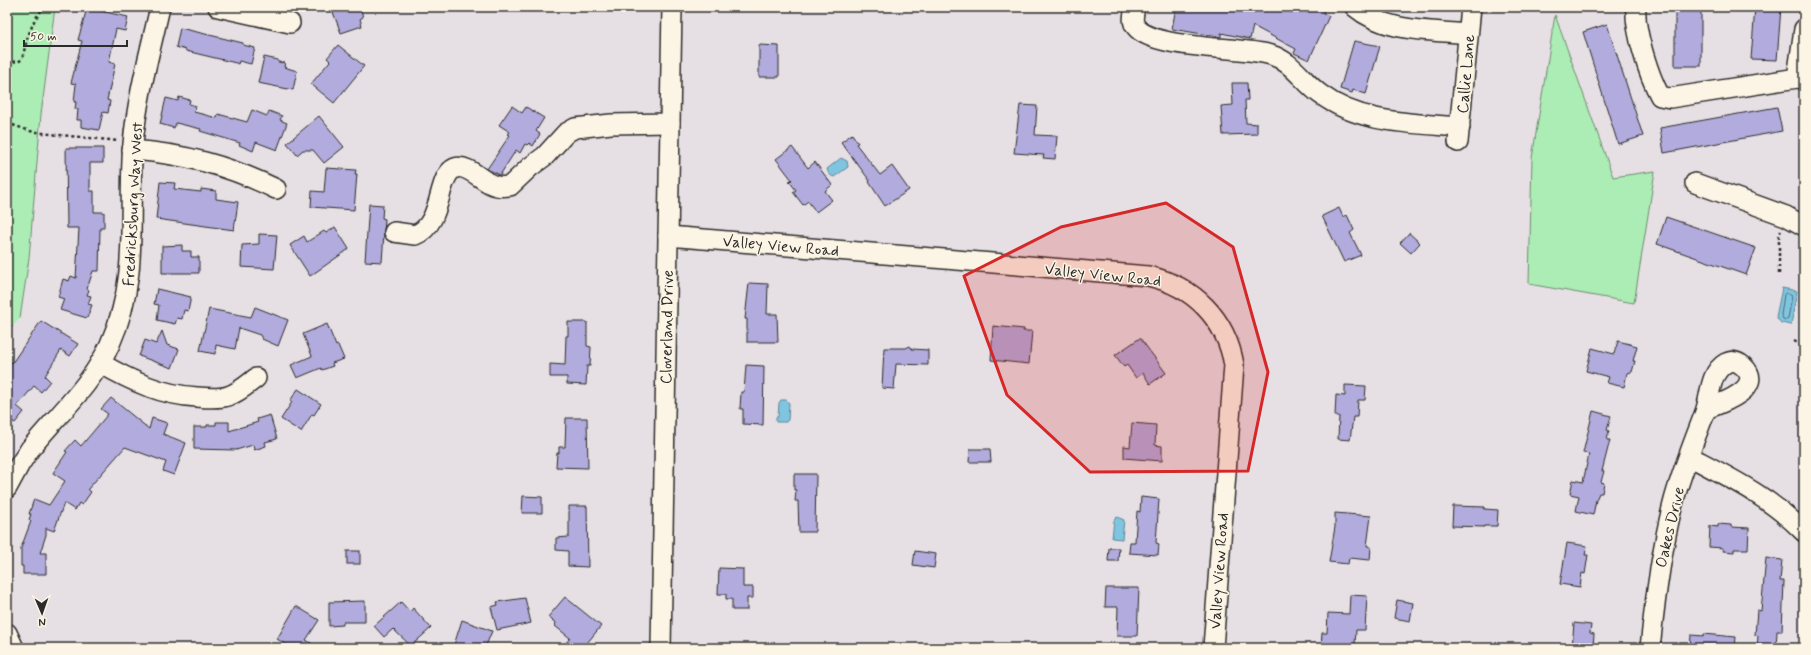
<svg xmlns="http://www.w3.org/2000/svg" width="1811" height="655" font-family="Mynerve,sans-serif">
<rect width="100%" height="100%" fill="#e6dfe3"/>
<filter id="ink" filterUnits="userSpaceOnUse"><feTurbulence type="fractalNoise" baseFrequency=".025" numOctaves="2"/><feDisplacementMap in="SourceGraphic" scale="8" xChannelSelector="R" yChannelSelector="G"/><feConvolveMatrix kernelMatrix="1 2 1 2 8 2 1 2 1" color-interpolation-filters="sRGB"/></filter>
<g filter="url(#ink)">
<g fill="#acedb5" stroke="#6c8c70">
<polygon points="7,7 55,7 41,114 29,258 20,318 7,331"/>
<polygon points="1555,15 1613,177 1655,171 1634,303 1529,284 1532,158"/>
</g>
<g fill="#7fc5e0" stroke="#5d8798">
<path d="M841 158 847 161 848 167 834 177C830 176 828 173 827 169Z"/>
<polygon points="1782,288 1797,291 1791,325 1781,323 1776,317"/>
<polygon points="781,400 786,400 789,403 788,420 786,422 776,422 776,417 778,417 779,403"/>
<polygon points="1117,517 1124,520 1122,539 1112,538 1114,520"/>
</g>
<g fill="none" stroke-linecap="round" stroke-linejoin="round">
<polygon stroke="#4d6973" stroke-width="1" points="1786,293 1792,296 1788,319 1786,320 1783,319 1781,315 1784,295"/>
</g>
<g fill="#b2abdd" stroke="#2b2b2b">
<polygon points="331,7 360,7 363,17 360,19 362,26 341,33"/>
<polygon points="1176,7 1318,7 1324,10 1323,13 1329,16 1309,60 1294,53 1296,49 1253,26 1250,39 1221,33 1221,37 1172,29"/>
<rect x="1675" y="7" width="26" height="59"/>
<polygon points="1755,7 1781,7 1777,60 1751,59"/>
<polygon points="87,8 128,17 125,31 116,29 109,62 115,64 107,100 110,101 108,113 103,112 99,130 81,127 81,120 77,120 78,109 75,109 76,102 74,102 76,84 71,83 82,41 78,40"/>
<polygon points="1607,24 1643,136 1618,144 1583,32"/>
<polygon points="180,28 243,43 243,45 255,48 251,64 239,61 238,64 236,63 186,51 186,50 176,47"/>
<polygon points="1354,41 1380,46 1366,94 1353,90 1352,93 1340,89"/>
<polygon points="338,45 364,66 334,103 311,84 330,61 327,58"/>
<polygon points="759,45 779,46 779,77 759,77"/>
<polygon points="264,57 278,60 278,62 285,63 284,67 297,71 293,90 258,83"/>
<polygon points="1232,83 1247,83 1248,100 1245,100 1246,123 1257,124 1257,134 1223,135 1221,106 1233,105"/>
<polygon points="179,97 190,100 189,104 196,106 194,112 217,118 218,114 247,122 252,110 267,116 269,111 282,116 280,120 287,123 277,150 256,142 253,151 239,145 240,143 200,131 201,129 176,123 174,128 160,124 166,98 178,101"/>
<polygon points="1020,105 1037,106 1035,135 1057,136 1055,159 1043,158 1044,155 1014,153"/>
<polygon points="512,106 522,113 526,107 544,118 536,131 540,134 533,146 529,143 527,145 525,144 520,153 516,150 500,175 487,169 510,135 508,134 510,132 499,125"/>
<polygon points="1777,107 1782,131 1664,153 1660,128"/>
<polygon points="319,116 344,147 324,163 313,150 303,150 297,155 287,143"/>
<polygon points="852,134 858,143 856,144 880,175 892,166 909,190 885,206 869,182 870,181 841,142"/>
<polygon points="792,147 808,168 815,162 832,185 825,191 832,200 816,212 808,201 803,205 793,192 796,190 789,181 792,180 776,159"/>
<polygon points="66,148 103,148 103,163 90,163 90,191 94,191 94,212 104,212 104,228 100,228 99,271 93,271 87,289 89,290 87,295 91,296 88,304 92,305 87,318 60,310 64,299 58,297 63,279 69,281 71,276 76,278 79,228 67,228"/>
<polygon points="326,168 356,170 355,174 357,174 354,210 311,207 312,191 324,192"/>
<polygon points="160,182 175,183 174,189 201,192 201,189 216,191 216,199 238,202 234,230 156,219"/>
<polygon points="369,204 383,205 382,218 385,219 382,262 365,261"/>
<polygon points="1339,208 1343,217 1347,215 1354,230 1350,233 1361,255 1344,262 1322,216"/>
<polygon points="1666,217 1756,248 1746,275 1657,244"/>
<polygon points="335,227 349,249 310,276 290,245 304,236 307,242 324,231 326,233"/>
<polygon points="1409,233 1420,243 1411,253 1400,243"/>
<polygon points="259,234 277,235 274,269 241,267 242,245 259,244"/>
<polygon points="182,245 182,251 191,251 191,257 199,257 199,273 162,273 162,246"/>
<polygon points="749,283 768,284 767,314 777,314 778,342 747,342 747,319 745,319"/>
<polygon points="157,289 191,297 188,311 184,310 182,319 177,318 175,324 157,320 159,305 154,304"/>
<polygon points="255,307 288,320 278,346 262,339 260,335 239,328 235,349 216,345 215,354 200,351 209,309 251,317"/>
<polygon points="41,321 78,344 70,356 61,350 45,376 50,381 41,392 34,386 17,406 24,412 15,423 7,418 7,359 12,363"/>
<polygon points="568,322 587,322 587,346 591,347 590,366 587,366 586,385 567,384 567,377 550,377 550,364 565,365 566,336 568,336"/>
<polygon points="327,324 336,346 338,345 344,359 332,363 333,366 322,370 321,368 297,378 291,365 312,356 303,334"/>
<polygon points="993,326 1024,329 1023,331 1032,331 1029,364 991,360"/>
<polygon points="162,331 167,345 179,349 172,368 139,356 145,340 156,344"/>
<polygon points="1140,338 1166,373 1150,384 1143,373 1136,378 1127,365 1124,367 1115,355"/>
<polygon points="1618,341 1637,346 1633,361 1635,361 1632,372 1627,373 1624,387 1607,383 1609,377 1586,371 1592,348 1614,354"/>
<polygon points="910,346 912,349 928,350 928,365 896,364 894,389 882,388 884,348 906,348"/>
<polygon points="746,365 764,366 763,425 743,424 743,409 740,409 741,392 744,392"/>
<polygon points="1345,385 1366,386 1365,400 1358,400 1357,417 1353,417 1350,440 1338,439 1339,416 1335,416 1336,395 1345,396"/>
<polygon points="298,389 321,404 314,415 312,414 301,432 281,419 292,402 290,401"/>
<polygon points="111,398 149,429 152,418 167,423 163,434 186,443 174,475 163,471 166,462 125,447 88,489 91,492 82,505 79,503 75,510 64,503 54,531 46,528 46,535 40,553 46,553 46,574 23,574 23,566 21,566 21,548 31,521 29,520 31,514 29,514 34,499 49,505 65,481 53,473 67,452 65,451 75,440 81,446 108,414 101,409"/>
<polygon points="1593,411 1611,416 1607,430 1609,431 1607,440 1610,440 1602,471 1604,471 1601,482 1604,483 1602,493 1599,493 1596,500 1593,515 1576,511 1579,496 1570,494 1573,480 1583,482 1589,454 1583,453"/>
<polygon points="270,415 277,439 265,442 266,446 254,450 253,445 236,450 194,449 194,427 207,427 207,425 216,425 216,422 229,422 229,431 258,422 257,419"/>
<polygon points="566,418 587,418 588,468 556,467 557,453 559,453 559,447 565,447"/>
<polygon points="1132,423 1156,425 1155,445 1162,446 1162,461 1124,458 1124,446 1130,447"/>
<polygon points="970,449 990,449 991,462 969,462"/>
<polygon points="794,474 816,474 815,532 799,532 798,501 795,501 796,490 794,490"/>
<polygon points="523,496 542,497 542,513 522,513"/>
<polygon points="1141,497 1159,499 1156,543 1159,544 1158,555 1129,553 1130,542 1135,542 1137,511 1140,512"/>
<polygon points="569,506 587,506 588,567 568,566 568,551 556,550 556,538 569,537"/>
<polygon points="1453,506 1485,507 1484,509 1498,510 1497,526 1484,526 1484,527 1452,526"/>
<polygon points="1335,513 1371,516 1367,546 1371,547 1370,560 1349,558 1348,564 1329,562 1335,527"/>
<polygon points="1718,524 1731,525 1731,527 1749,528 1748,549 1734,549 1734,552 1723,551 1723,548 1709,547 1710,526 1718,527"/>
<polygon points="1567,543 1587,546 1585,555 1588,555 1585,574 1582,573 1580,587 1560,584"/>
<polygon points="1109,548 1119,548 1118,561 1108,561"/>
<rect x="347" y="551" width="13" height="13"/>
<polygon points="915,551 936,554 934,568 913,565"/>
<polygon points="1766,558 1782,560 1780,581 1784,581 1782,631 1777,631 1776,648 1757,648 1758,636 1755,635 1757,610 1761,611"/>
<polygon points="719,568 743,569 743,587 753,587 753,598 747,598 747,610 732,610 732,599 726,599 726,594 718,594"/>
<polygon points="1106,588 1139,588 1137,636 1117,636 1118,607 1105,607"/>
<polygon points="1350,595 1367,596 1365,630 1356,630 1355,644 1345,644 1344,648 1321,648 1322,633 1327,633 1328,613 1349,614"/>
<polygon points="565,597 601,626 583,648 562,648 570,638 555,626 556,623 548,617"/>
<polygon points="525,598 531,623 497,630 491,607 498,605 497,602"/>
<polygon points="1397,600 1413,603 1410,621 1394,618"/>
<polygon points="365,601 365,622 343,622 343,625 329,626 329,602"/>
<polygon points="401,602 410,612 413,608 431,628 411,646 393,629 384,637 374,626"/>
<polygon points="296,606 319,620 306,640 319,648 292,648 277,639"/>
<polygon points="462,620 492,631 485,648 453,648"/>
<polygon points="1574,623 1591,625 1590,633 1594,634 1593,648 1572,648"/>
<polygon points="1704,634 1736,637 1735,648 1690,648 1691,635 1704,636"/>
</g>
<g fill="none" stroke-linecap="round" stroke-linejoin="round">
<g stroke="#2b2b2b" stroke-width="22">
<g id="minor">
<polyline points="218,7 290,23"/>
<path d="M1135 7C1134 14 1131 21 1136 27 1154 50 1241 46 1271 55 1292 61 1303 82 1320 94 1360 124 1412 123 1460 127"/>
<path d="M1355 7C1386 33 1431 30 1468 34"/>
<path d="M1636 7C1634 30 1649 76 1660 96L1670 98 1797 78 1804 79"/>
<polyline points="1797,78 1804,29"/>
<polyline points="1458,142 1471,7"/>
<path d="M132 150C185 154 229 166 276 189"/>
<polyline points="1695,183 1786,216 1804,226"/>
<path d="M394 232 415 235C444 224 436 176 455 168 467 164 481 180 491 184 497 187 504 187 510 186L530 167 545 156 566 133 575 128 611 124 670 123"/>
<path d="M668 236 1148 276C1194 286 1226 319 1234 365L1213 648"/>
<path d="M100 363C131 381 161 395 197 397 207 398 218 399 228 396 238 393 247 385 256 378"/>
<path d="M1689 456C1730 478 1771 498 1804 532"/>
<path d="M7 488 20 464 30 449C57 415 93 384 110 344 141 274 127 215 133 144 137 98 150 52 160 7"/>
<polyline points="7,633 14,648"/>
<polyline points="661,648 672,7"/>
<path d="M1650 648C1655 599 1661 551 1673 504 1681 473 1694 442 1705 412 1711 395 1709 373 1726 363 1732 360 1738 362 1743 366 1767 388 1720 404 1706 409"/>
</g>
</g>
<g stroke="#2b2b2b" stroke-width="2.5" stroke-dasharray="3 3" stroke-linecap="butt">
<polyline points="128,7 143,11"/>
<polyline points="7,61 18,62 22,59 28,36 35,19 44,7"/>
<polyline points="7,123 30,131 50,134 119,141"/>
<polyline points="1779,274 1779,236 1781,230"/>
<polyline points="1794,341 1804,346"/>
</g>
<use href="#minor" stroke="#fcf5e5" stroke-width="19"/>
</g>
</g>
<path fill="#d62828" fill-opacity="0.2" stroke="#d62828" stroke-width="3" stroke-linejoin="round" d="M1166 203 1233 247 1268 372 1248 471 1090 472 1007 395 964 276 1061 227Z"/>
<g text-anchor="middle" stroke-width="3" stroke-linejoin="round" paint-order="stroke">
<g font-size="16" fill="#2b2b2b" stroke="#fcf5e5">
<text transform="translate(1465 74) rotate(-85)" y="6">Callie Lane</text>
<text transform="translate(132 204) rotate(-87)" y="6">Fredricksburg Way West</text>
<text transform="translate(781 245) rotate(5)" y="6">Valley View Road</text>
<text transform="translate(1103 274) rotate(6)" y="6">Valley View Road</text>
<text transform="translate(666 327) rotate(-89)" y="6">Cloverland Drive</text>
<text transform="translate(1669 527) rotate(-77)" y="6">Oakes Drive</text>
<text transform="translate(1218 571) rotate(-86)" y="6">Valley View Road</text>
</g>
</g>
<rect width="1811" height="655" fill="none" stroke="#fcf5e5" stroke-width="24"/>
<rect x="12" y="12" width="1787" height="631" fill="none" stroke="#2b2b2b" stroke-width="1.5" filter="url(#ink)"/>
<g transform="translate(42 613) rotate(178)" stroke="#fcf5e5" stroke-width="3" paint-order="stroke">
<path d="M0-3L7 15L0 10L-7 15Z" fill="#2b2b2b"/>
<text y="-6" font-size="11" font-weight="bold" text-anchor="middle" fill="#2b2b2b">N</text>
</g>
<path d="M24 40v6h103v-6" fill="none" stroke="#2b2b2b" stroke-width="2"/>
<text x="30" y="40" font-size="12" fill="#2b2b2b" stroke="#fcf5e5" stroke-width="3" paint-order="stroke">50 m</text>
</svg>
